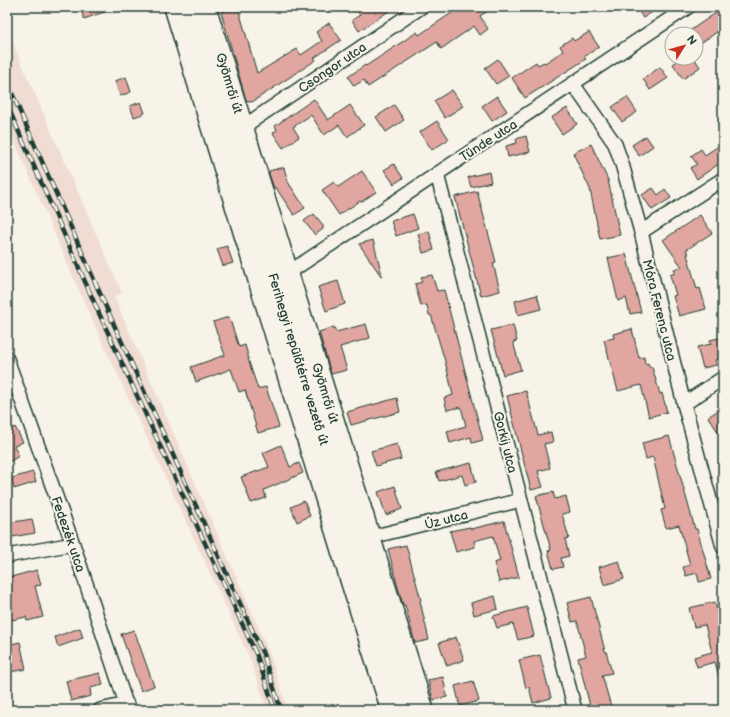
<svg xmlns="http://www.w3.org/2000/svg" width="730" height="717" font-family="'Balsamiq Sans',sans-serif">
<rect width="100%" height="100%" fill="#f7f3e8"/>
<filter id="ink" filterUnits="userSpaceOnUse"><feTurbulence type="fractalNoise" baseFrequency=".025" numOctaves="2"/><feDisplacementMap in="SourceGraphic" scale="8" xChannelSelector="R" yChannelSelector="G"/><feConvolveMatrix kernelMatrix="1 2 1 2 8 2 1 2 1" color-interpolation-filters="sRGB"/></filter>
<g filter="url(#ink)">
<polygon fill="#f0dcd2" points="7,30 122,293 114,297 269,652 288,710 267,710 250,659 87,309 7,124"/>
<g fill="#e0a69f" stroke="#1f3d34">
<polygon points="80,7 113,7 113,9 84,19"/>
<polygon points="238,7 257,73 297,49 301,55 322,41 316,32 329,23 341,40 314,58 316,60 252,102 246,100 221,12"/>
<polygon points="354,7 395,7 359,31 352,20 360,15"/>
<polygon points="450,7 494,7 480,16 488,29 480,35 474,26 441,49 437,42 368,87 364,80 354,86 348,77 365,65 366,66 417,32 419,35 453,12"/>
<polygon points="636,7 660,7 643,18"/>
<polygon points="723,8 723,28 696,46 696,34 685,34"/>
<polygon points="589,32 599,47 584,57 586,59 525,98 512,78 536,62 538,65 544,62 545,63 563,51 560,46 572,38 574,41"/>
<polygon points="682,58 694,58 700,67 683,79 673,64"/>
<polygon points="498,59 509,76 496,84 485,68"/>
<polygon points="660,67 668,78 650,90 643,79"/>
<polygon points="126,77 131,92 120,96 115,81"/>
<polygon points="452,90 463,106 445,118 434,101"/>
<polygon points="497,96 507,111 492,121 482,106"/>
<polygon points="627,97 637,112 622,122 612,107"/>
<polygon points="314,99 328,120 350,105 364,125 347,137 339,125 324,135 311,115 293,127 299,137 283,148 273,133 277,130 275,126"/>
<polygon points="141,102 145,113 134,117 130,106"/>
<polygon points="394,105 404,120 386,132 376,117"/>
<polygon points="567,108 577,124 562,134 551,118"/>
<polygon points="437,121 449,139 432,150 420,132"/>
<polygon points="526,136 530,152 508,157 506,146 517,143 516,139"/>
<polygon points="646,136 653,146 639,156 632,145"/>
<polygon points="723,143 723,161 697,179 690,168 697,164 691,156 701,149 705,155"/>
<polygon points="591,144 608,180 620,235 600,239 590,189 573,153"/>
<polygon points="394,164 403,178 394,184 384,170"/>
<polygon points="280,168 284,168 288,182 305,208 294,215 276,188 274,188 269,174 269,171"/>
<polygon points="362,171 376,192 361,202 360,201 339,215 322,190 334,182 338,187"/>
<polygon points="489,172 491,182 471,187 468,177"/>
<polygon points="653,188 658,195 665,189 671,198 652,210 642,195"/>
<polygon points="477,191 496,262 493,263 500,291 481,296 455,197"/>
<polygon points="314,214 323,225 323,229 315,235 304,221"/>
<polygon points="413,214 418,228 396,236 391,221"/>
<polygon points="700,215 712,233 686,250 689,254 687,254 697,289 700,288 706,309 679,316 673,296 676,295 670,275 675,273 674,269 682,267 663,240"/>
<polygon points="429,231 434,250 423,253 418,234"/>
<polygon points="373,240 382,275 381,276 359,244"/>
<polygon points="227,246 233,263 223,266 217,249"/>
<polygon points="626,254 641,312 630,314 626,298 618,301 608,258"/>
<polygon points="432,275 437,291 444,290 483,440 472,443 471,437 450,443 447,431 466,426 461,407 447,410 444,398 453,395 445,361 431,315 429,315 427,305 421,306 415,284 422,282 421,277"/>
<polygon points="338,281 345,304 326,311 318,287"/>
<polygon points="537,295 541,309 518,315 515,301"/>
<polygon points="229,317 239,347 245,345 249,359 248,359 258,389 266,387 279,427 258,433 245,390 239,392 231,369 196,382 191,367 225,355 213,322"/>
<polygon points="366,324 370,338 340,347 347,370 331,374 319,332 334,327 336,332"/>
<polygon points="513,325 517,341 513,342 521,370 503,375 491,330"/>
<polygon points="632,329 639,358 644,357 645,364 648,363 649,367 652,367 660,394 662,393 667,412 649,417 641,385 618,391 604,340 614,338 613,334"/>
<polygon points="723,337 723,358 715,360 717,365 703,368 697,347 711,344 710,340"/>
<polygon points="526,391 538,435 551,432 553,442 544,444 550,468 538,471 543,487 531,490 507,396"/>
<polygon points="397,398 400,412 351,425 347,412"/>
<polygon points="723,407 723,439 708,417"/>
<polygon points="15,427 23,442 14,446 19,456 7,463 7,431"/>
<polygon points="669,436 695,529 697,529 711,579 699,582 697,573 686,576 683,567 690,565 679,525 666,528 661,510 665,509 653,457 646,459 642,443"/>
<polygon points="397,444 401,459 376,466 371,451"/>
<polygon points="281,445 290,467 299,463 303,473 264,490 266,498 251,503 241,477 269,467 263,453"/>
<polygon points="471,463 476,482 465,485 462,475 439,481 436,472"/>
<polygon points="33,472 36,482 14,489 12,478"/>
<polygon points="395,486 402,509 386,515 378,492"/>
<polygon points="553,492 555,499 566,496 570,512 562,514 569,538 565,539 569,556 561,558 563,567 553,569 548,551 551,550 536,496"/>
<polygon points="304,501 310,516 297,522 291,507"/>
<polygon points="32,519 35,533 7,538 7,523"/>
<polygon points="504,521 519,577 499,582 494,563 500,561 493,536 474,541 475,547 456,552 450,531 470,527 471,529"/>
<polygon points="406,545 421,600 420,601 429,640 415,643 405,605 403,605 397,584 388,549"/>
<polygon points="619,561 624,579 604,585 599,567"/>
<polygon points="37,570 41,585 35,586 43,617 27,621 26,617 7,621 7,578"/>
<polygon points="495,596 498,609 474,615 471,603"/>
<polygon points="591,597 605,651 606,651 612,673 602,675 612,710 591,710 578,658 586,656 577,621 572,622 567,603"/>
<polygon points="715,602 723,633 723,681 720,682 715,662 697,667 694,657 712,652 705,625 694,627 689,608"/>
<polygon points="527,607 534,636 518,640 513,624 497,628 493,616"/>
<polygon points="80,628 83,638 58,647 55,637"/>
<polygon points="134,630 154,686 141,691 121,634"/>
<polygon points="456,637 464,660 447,666 439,643"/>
<polygon points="20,642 26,669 10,672 7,657 7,645"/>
<polygon points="540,655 551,698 533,703 529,687 526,688 519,660"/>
<polygon points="100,673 103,685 90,688 91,696 71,701 66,681"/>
<polygon points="443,677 447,697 433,700 428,680"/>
<polygon points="473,681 479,701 460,706 455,686"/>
</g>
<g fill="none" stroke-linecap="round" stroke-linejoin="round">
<g stroke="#1f3d34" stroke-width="16">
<g id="street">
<polyline points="573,84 615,144 622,164 641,232 684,404 723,547"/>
<polyline points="243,127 421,7"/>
<polyline points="437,174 575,710"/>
<polyline points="641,232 723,179"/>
<polyline points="288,273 688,7"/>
<polyline points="7,359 73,544 128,710"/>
<polyline points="684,404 723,378"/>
<polyline points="371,537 521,500"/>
<polyline points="7,556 73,544"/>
<polyline points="100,710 127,704"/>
</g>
</g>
<g stroke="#1f3d34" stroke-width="22">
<g id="secondary">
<polyline points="174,7 351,583 391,710"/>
<polyline points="206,7 424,710"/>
</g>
</g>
<g stroke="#1f3d34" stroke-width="24">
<polyline id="primary" points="190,7 407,710"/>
</g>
<use href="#street" stroke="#f7f3e8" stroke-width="13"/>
<use href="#secondary" stroke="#f7f3e8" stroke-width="19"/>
<use href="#primary" stroke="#f7f3e8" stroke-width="21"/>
<g stroke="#1f3d34" stroke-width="4.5">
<g id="rail">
<polyline points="7,82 106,307 263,654 281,710"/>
<polyline points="7,105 98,311 257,656 275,710"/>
</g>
</g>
<use href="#rail" stroke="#f7f3e8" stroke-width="3" stroke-dasharray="9" stroke-linecap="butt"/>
</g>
</g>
<g text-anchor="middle" stroke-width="4" stroke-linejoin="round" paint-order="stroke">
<g font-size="13" fill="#1f3d34" stroke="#f7f3e8">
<text transform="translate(332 67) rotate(-34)" y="5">Csongor utca</text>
<text transform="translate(230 83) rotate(73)" y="5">Gyömrői út</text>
<text transform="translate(488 140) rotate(-33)" y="5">Tünde utca</text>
<text transform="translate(660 310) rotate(76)" y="5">Móra Ferenc utca</text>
<text transform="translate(299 359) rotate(73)" y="5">Ferihegyi repülőtérre vezető út</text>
<text transform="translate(326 393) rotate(73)" y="5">Gyömrői út</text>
<text transform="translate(506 442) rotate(76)" y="5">Gorkij utca</text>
<text transform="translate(446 519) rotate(-14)" y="5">Úz utca</text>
<text transform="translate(69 534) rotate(71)" y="5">Fedezék utca</text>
</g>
</g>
<rect width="730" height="717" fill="none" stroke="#f7f3e8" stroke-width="24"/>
<rect x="12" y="12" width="706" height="693" fill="none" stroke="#1f3d34" stroke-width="1.5" filter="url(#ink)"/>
<g transform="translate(684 46) rotate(53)"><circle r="19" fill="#f7f3e8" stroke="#a1aaa0"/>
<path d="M0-3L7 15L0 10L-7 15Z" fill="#c8321e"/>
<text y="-6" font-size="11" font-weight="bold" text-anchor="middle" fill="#1f3d34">N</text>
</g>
</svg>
